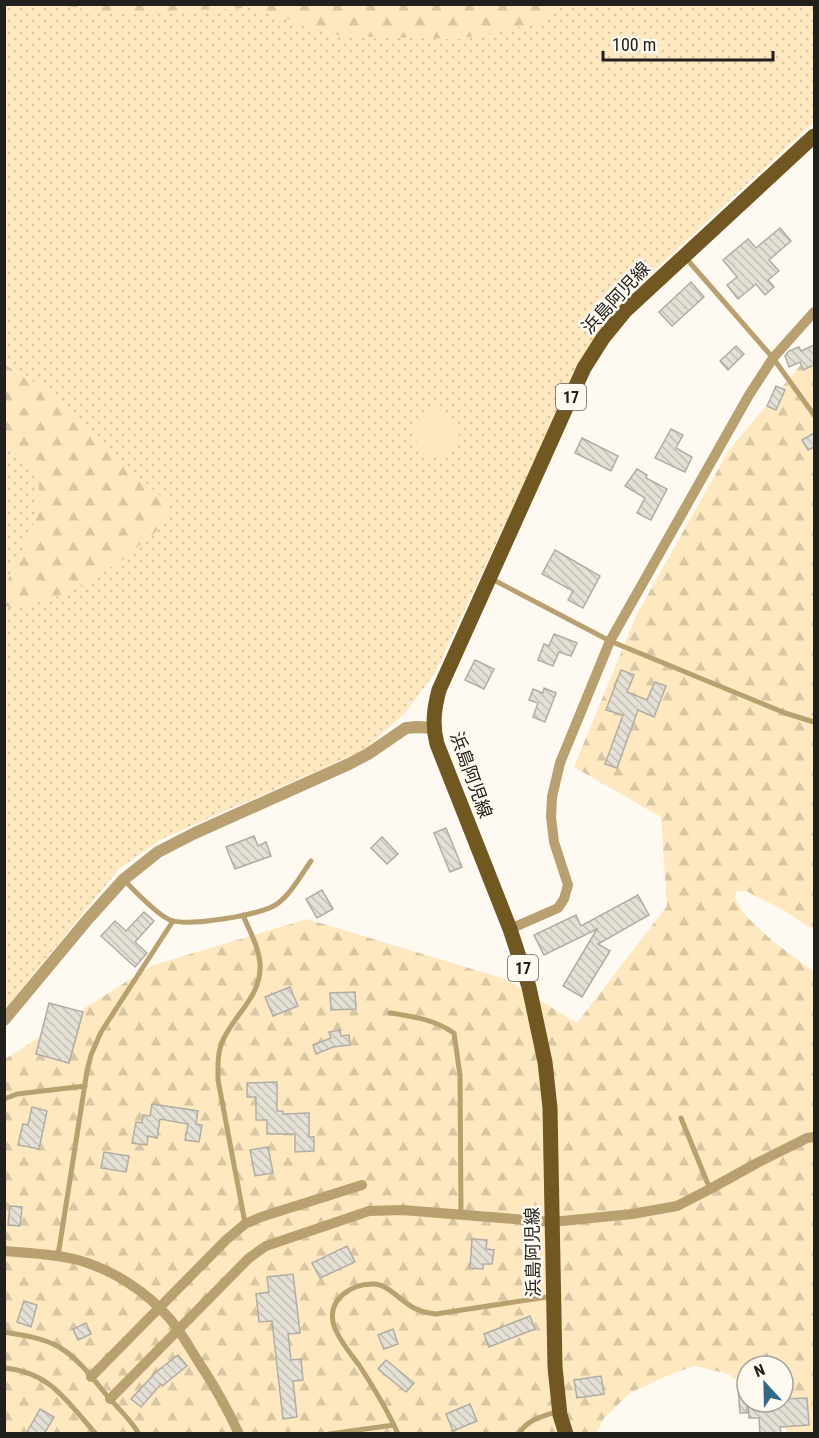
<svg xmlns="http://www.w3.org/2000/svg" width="819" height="1438" font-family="'Roboto Condensed','Noto Sans JP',sans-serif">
<defs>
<pattern id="grass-dots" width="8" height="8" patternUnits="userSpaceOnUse" patternTransform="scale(1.5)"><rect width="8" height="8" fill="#fde8bf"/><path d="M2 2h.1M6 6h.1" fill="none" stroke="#d9c7a4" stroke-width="1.8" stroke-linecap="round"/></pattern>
<pattern id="forest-firs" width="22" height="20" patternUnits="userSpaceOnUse" patternTransform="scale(1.5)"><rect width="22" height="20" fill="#fde8bf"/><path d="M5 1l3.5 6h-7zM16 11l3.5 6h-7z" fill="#d9c7a4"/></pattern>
<pattern id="building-back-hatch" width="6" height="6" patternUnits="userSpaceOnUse" patternTransform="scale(1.5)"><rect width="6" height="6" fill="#e5e0d5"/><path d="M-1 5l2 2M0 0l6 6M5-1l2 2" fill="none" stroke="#c4c0b6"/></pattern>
</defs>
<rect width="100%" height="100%" fill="#fefaf2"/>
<g fill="url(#grass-dots)">
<path d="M5 5H58L115 13 252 8 341 36 461 39 541 22 560 5H814V122L632 291 587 349 435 673 405 713 364 750 162 839 120 868 5 1009 4 606 8 608 48 600 74 589 122 560 163 526C168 517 169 511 166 502L91 434 56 396 5 364Z"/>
<polygon points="5,449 20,456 39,477 38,501 32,531 5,588"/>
</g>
<g fill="url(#forest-firs)">
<polygon points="58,5 560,5 542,22 461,39 341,36 252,8 115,13"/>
<path d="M814 349V930L785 911 746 891H737L735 896C741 922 793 955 814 972V1433H788L778 1415 783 1402V1366H747V1388L728 1374 695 1366 671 1374 630 1393 604 1418 596 1433 5 1434V1059L151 966 307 919 505 979 577 1023 667 906 661 817 574 767 637 614 729 450Z"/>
<path d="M4 364 56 396 91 434 167 502C169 511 168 517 163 526L122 560 74 589 48 600 12 609 5 606V588L6 584 32 531 38 501 39 477 20 456 5 449Z"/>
</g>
<path fill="#fde8bf" d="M434 409C486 422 444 484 418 444 412 435 415 422 420 413Z"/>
<g fill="url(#building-back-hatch)" stroke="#b2ada3" stroke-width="1.5">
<polygon points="780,228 791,241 769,260 779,271 768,280 774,287 765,295 756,284 738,299 727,285 737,277 723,260 748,239 756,248"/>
<polygon points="691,282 704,297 672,326 659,312"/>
<polygon points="814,345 814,365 803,370 800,362 789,367 785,356 789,351 799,347 801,351"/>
<polygon points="736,346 744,354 728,370 720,361"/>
<polygon points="776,386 785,390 776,410 767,406"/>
<polygon points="671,429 683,435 676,448 692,457 685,472 655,458"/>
<polygon points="814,433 814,447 808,450 802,440"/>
<polygon points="582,438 618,456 611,471 575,453"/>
<polygon points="637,469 647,475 646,478 667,489 651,520 637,513 645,498 625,486"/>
<polygon points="555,550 600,576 583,608 568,600 573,591 542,574"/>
<polygon points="554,634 577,643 571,656 559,652 553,666 538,660 544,644 549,646"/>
<polygon points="475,660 494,669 484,689 465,680"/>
<polygon points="621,670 634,675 627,692 647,700 655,682 666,686 654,717 638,710 617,768 605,764 623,715 606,710"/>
<polygon points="544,688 556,693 545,722 533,717 538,703 529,700 533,689 543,693"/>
<polygon points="446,828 462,867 450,872 434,833"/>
<polygon points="254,836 258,846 266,842 271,856 235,869 226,847"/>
<polygon points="382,837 398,854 387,864 371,848"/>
<polygon points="322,890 333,909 317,918 306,899"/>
<polygon points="638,895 649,915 598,944 610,951 582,997 563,986 597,929 544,955 534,935 576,915 581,926"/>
<polygon points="144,912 154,921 135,942 147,953 135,967 101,936 115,921 126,931"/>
<polygon points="290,987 298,1006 273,1016 265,997"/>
<polygon points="355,992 356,1009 331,1010 330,993"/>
<polygon points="49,1003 83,1012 69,1063 36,1054"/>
<polygon points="340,1030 341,1036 349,1035 350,1045 333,1047 316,1054 313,1045 331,1038 329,1032"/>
<polygon points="277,1082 277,1111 283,1111 283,1114 309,1113 309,1137 314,1137 314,1151 295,1152 295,1134 267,1134 267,1120 256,1120 256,1097 247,1097 247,1083"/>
<polygon points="152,1104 198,1111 196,1124 202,1125 199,1142 185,1140 188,1124 160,1119 157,1138 148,1136 147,1145 132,1143 136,1122 142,1123 143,1115 150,1116"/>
<polygon points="32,1107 47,1111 39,1149 18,1145 23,1124 28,1125"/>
<polygon points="268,1147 273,1173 255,1176 250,1150"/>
<polygon points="104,1152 129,1156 126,1172 101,1168"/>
<polygon points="10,1206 22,1207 20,1226 8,1225"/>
<polygon points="472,1239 487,1240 486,1249 494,1250 492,1264 483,1264 483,1269 470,1268"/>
<polygon points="347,1246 355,1262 320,1278 312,1263"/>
<polygon points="293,1274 300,1333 288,1334 291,1360 301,1359 303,1380 293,1381 297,1417 283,1419 272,1321 259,1322 256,1294 269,1292 267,1277"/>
<polygon points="24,1301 37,1305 31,1327 17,1322"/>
<polygon points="530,1316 535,1329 489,1347 484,1334"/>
<polygon points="86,1323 91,1334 78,1340 73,1329"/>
<polygon points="393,1329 398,1344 384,1349 378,1335"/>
<polygon points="178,1355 187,1366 162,1386 161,1384 141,1407 131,1399 156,1372"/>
<polygon points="386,1360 414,1383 406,1392 378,1369"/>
<polygon points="601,1376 604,1394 577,1398 574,1380"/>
<polygon points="738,1387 747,1387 747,1413 740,1413"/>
<polygon points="807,1398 809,1425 780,1427 781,1434 760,1434 759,1418 749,1418 748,1402 783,1402 783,1399"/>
<polygon points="470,1404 477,1421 453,1431 446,1414"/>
<polygon points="40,1409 54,1417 44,1434 26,1434"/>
</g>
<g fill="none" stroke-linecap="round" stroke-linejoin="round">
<g stroke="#b8a071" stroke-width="5">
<polyline points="685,257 773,358 814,415"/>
<polyline points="490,578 610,641 785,713 814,722"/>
<path d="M125 881C136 892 156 914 170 920 187 927 262 915 277 904 291 894 301 875 311 861"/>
<path d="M243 915C249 930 259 947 260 964 262 995 236 1013 224 1038 217 1051 218 1066 218 1080L245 1223"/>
<path d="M390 1013C415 1017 433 1019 454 1033L460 1075 461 1214"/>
<polyline points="4,1099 17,1094 85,1086"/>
<polyline points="681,1118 710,1189"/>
<polyline points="58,1256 87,1071 91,1055 101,1032 173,921"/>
<path d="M4 1332C23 1335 43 1338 59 1347 79 1359 94 1380 108 1397 119 1409 131 1420 139 1434"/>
<path d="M4 1368C51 1372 67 1402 96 1434"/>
<polyline points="329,1434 394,1425"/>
<path d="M398 1434C387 1409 374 1388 359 1365 350 1353 339 1340 334 1326 326 1300 351 1283 375 1284 388 1285 402 1302 414 1308 421 1312 428 1313 436 1314L553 1296"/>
<path d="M519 1434C527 1419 544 1416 559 1411"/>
</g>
<g stroke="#b8a071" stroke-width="10">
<polyline points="510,929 558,908 564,899 568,885 554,842 551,817 552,797 560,763 610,641 749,395 773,358 814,312"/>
<path d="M4 1251C27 1253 57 1254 78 1260 113 1270 146 1291 170 1319 181 1332 189 1347 198 1361 214 1385 227 1408 239 1434"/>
<polyline points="91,1377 226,1240 245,1224 261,1217 362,1185"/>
<polyline points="110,1399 249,1258 266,1246 369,1211 402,1210 552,1222 632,1214 677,1206 710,1189 757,1163 807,1138 814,1137"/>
</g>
<polyline stroke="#b8a071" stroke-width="12" points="4,1020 88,919 123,880 158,852 195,833 349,764 368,754 406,728 417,727 433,728"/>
<path stroke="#715822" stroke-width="15" d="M566 1434 560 1415 555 1367 550 1108 545 1062 529 987 510 929 437 744C432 725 434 709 439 690L584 368 603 338 625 311 814 136"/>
</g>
<g text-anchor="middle" stroke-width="5" stroke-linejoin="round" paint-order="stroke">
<g fill="#fefaf2" stroke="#64615c" stroke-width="1.5">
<rect x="556" y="384" width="30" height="26" rx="4.5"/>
<rect x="508" y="955" width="30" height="26" rx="4.5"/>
</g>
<g font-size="16" font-weight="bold" fill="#22201c">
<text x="571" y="403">17</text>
<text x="523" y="974">17</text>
</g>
<g font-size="18" fill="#22201c" stroke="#fefaf2">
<text transform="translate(616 298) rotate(-47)" y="6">浜島阿児線</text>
<text transform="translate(471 775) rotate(70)" y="6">浜島阿児線</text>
<text transform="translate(533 1252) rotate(-91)" y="6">浜島阿児線</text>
</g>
</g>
<rect width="819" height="1438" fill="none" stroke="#22201c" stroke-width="12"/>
<g transform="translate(765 1384) rotate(338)"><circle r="28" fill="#fefaf2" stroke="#a6a39c" stroke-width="1.5"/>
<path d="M0-4.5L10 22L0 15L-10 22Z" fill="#336884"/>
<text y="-9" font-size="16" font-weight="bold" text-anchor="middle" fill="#22201c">N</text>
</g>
<path d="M603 51v9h170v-9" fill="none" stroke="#22201c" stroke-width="3"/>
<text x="612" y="51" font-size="18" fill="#22201c" stroke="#fefaf2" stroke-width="4.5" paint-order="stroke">100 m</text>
</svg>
